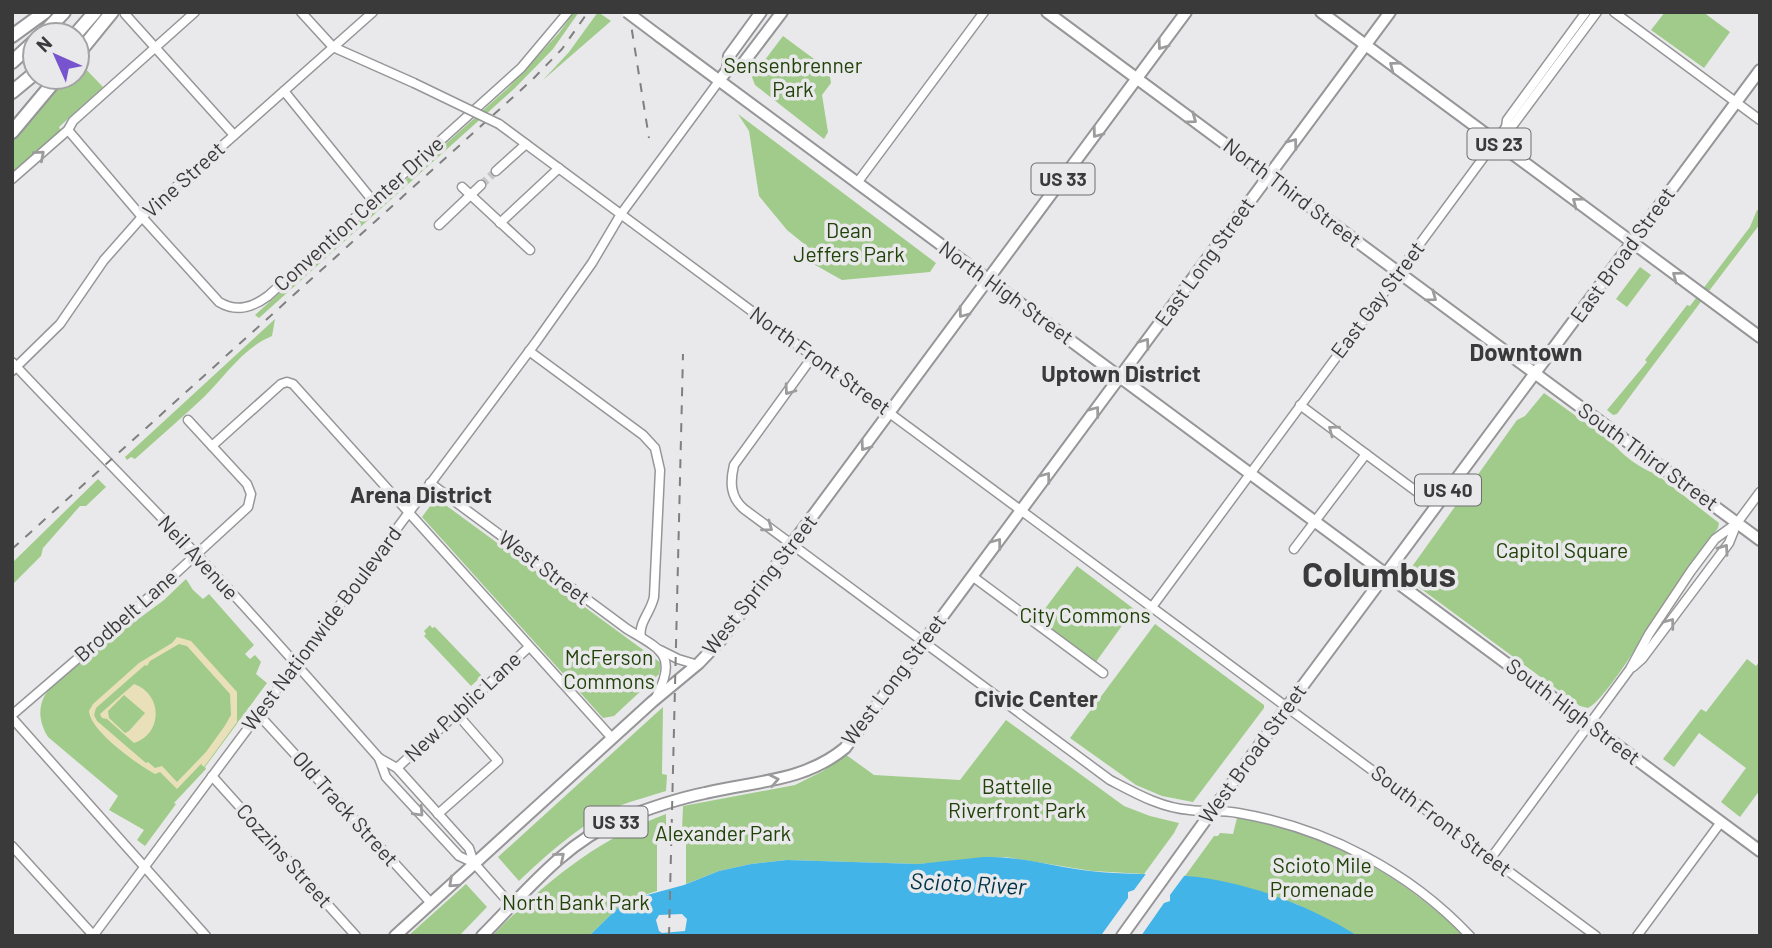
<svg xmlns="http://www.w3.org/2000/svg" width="1772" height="948" font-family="Barlow,sans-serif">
<rect width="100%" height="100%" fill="#e9e9eb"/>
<g fill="#a0cb8a">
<polygon points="574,12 579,12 553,49 515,88 259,318 255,315 508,88 559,33"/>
<polygon points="598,12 611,21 543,80 569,52"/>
<polygon points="1665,12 1703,12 1730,32 1704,68 1651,30"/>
<polygon points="783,36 829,70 831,83 822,95 828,132 824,139 755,85 752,77"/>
<polygon points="78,61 103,87 59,127 61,131 12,174 12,140 65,77 77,77"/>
<polygon points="738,114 936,263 930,272 842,280 808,261 814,252 787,230 759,196 749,131"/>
<path d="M1757 210 1760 212V224C1712 287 1665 349 1617 414L1613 415 1607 410 1647 362 1645 360 1687 305 1690 306 1750 227Z"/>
<polygon points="1640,267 1651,275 1627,307 1616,299"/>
<path d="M275 319 272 336C243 348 227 374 204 397 182 418 158 438 135 459L131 457 127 460 125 457Z"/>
<path d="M1544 393 1611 441C1622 455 1639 468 1656 474L1719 523 1718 528C1703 548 1688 569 1673 590 1659 611 1606 701 1588 708L1580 706 1409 580 1406 575 1517 420 1525 416Z"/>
<polygon points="98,479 106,487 86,506 80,506 43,548 41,556 12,585 12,563"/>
<polygon points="436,498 661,663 659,674 614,716 603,718 422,517"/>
<polygon points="1077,566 1134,609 1093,666 1035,622"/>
<path d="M186 579 193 590 203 599 209 594 254 645 245 654 250 659 255 655 261 662 256 674 267 683 205 767 206 769 174 803 176 804 145 846 137 840 144 830 109 810 118 796 48 737C40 724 37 709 45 695 55 678 99 646 116 632L118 634 164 600Z"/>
<polygon points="1155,624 1264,705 1264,708 1193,802 1162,796 1136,785 1070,738"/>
<polygon points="430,625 432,628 435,627 482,676 471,686 424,636 426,634 424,631"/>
<polygon points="1747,659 1756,666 1760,661 1760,790 1740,817 1721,802 1746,768 1699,733 1674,767 1663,759 1701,709 1706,712"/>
<path d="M663 707 662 774 667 775 666 791C651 796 634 800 619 806 585 821 546 855 519 881L498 857Z"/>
<polygon points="1006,720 1124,806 1150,816 1179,823 1174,833 1144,874 1092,871 1005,857 918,864 787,860 751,864 719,871 686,884 686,833 682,831 683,806 795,785 823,771 845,754 874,775 960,780"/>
<path d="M666 814V831L657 832V891L625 901 589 936H492C543 884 597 839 666 814Z"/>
<path d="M1237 818C1329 835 1398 873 1465 936H1358L1296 904 1223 882 1185 876 1214 836H1218L1220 833 1233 834Z"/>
<polygon points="466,884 487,907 459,936 408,936"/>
</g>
<g fill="#e9e0ba" fill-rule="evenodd">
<path d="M177 637 191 641 237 692V722L204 767 201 764 177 789 160 772 155 774C137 764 90 731 89 711L93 704 139 663 172 643ZM179 644 187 646 230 694 231 715 224 727 206 752 177 782 162 766 155 768 148 762 146 763 97 721 94 715 96 708 145 665 147 666 150 661Z"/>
<path d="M134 684C163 694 163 734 134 743L107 719 102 718 100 714ZM124 695 145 713 129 731 125 733 109 718 108 711Z"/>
</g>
<path fill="#43b4e7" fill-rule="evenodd" d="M984 857C1021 856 1054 867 1090 871 1122 875 1155 873 1187 876 1245 881 1309 905 1358 936H589L625 901 684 885 719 871 751 864 787 860 918 864ZM682 914 687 919 685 931 662 933 659 931 656 920 659 915Z"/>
<polygon fill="#e9e9eb" points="1148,871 1187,872 1170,895 1170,901 1164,903 1141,936 1097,936 1102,934 1128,898 1128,892 1134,890"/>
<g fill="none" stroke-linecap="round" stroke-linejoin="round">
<polyline stroke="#c6c6c8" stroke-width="8" stroke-dasharray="8 4" stroke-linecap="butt" points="481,185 496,171"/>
<g stroke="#969699" stroke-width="11">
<g id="minor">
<polyline points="301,12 333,47 414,83"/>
<polyline points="1614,12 1760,120"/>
<polyline points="125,14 234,135"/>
<polyline points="284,91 373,201"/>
<polyline points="499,124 1596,936"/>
<polyline points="1506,127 1507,120 1586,12"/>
<path d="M68 130 142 217 219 302C237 313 253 307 268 296L521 68 568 12"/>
<polyline points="496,171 526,144"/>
<polyline points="12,179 68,130 73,121 195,12"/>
<polyline points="857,183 984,12"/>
<polyline points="462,187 530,250"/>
<polyline points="500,223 559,168"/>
<polyline points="439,225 481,185"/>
<path d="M529 351 643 435 655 448 660 470 654 597C651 612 638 623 641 637"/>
<path d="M813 356 734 465C730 482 730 497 744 509L1110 780C1135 793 1161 808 1190 810 1206 812 1222 810 1238 813 1326 828 1409 871 1470 936"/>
<path d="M12 362C73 427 136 490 197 555 259 621 319 690 379 758L386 777 459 856 474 863"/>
<polyline points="12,371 60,324 104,260 142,217 373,12"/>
<polyline points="1300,405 1436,506"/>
<polyline points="212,446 281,384 287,382 293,384 612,738"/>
<path d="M430 483 627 629C660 649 678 655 657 695"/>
<polyline points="1294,549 1366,454"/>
<polyline points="972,576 1103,673"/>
<polyline points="1152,607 1506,127 1513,125 1597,12"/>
<polyline points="660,650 678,659 698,665"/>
<polyline points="1633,667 1642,659 1729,543 1737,523"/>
<polyline points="12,715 162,586 248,507 251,494 247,484 188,420"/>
<polyline points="259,715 431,903"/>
<polyline points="12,718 206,936"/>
<polyline points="379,758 397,768 469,848 474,863 512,906"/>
<polyline points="397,768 529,647"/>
<polyline points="212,776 356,936"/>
<polyline points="438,814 498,761 457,714"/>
<polyline points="12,846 93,935"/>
<polyline points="1491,858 1630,669 1649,634 1691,571 1715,539 1737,523 1760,492"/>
<polyline points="93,936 536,342 592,263 621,214 719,81"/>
<polyline points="1637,936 1721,822"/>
</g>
</g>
<g stroke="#969699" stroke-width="14">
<g id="major">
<polyline points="1047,12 1760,540"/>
<polyline points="1321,12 1760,337"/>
<polyline points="659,36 1760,851"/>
<polyline points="728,69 741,66 782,12"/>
<polyline points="719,81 728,69 729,56 761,12"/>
<polyline points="395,936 652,702 699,663 720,641 1186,12"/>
<path d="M482 936C524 894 563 844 619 820 647 809 676 799 705 793 754 781 804 782 845 748L1390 12"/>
<polyline points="1122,936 1287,707 1760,70"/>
</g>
</g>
<g stroke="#969699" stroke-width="16">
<g id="highway">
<polyline points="42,35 64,12"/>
<polyline points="75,35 95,12"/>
<polyline points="12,36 45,12"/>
<polyline points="77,55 112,12"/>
<polyline points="12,62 35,41"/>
<polyline points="12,92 35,73"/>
<polyline points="12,132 58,77"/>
</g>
</g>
<use href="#minor" stroke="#fff" stroke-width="8"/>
<use href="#major" stroke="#fff" stroke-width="10"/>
<use href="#highway" stroke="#fff" stroke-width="12"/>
<g stroke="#7f7f80" stroke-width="2" stroke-dasharray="9 9" stroke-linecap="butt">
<polyline points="629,12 649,138"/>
<polyline points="12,549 532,80 562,49 588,12"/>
<polyline points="669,936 683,354"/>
</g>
<g stroke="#969699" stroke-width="11" stroke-linecap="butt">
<polyline id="minor-bridge" points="414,83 499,124"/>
</g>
<g stroke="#969699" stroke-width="14" stroke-linecap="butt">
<polyline id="major-bridge" points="627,12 659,36"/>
</g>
<use href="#minor-bridge" stroke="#fff" stroke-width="8"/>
<use href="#major-bridge" stroke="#fff" stroke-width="10"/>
</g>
<defs><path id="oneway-chevron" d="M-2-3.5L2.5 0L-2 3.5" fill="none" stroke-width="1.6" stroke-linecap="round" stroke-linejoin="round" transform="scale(1.75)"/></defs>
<g stroke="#9c9c9d">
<use href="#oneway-chevron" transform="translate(1162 45) rotate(126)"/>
<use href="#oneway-chevron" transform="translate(1394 66) rotate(-143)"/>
<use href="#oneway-chevron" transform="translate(1192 119) rotate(36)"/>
<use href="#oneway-chevron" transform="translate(1097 133) rotate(127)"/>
<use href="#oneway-chevron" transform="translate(1293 143) rotate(-53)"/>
<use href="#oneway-chevron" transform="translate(40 155) rotate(-41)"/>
<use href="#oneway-chevron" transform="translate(1577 202) rotate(-143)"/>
<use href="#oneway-chevron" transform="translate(1677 276) rotate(-143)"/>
<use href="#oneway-chevron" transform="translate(1432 297) rotate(36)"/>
<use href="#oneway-chevron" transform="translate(963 313) rotate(127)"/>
<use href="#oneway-chevron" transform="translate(1145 343) rotate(-54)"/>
<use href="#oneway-chevron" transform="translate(789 390) rotate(126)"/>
<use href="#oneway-chevron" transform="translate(1095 411) rotate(-53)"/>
<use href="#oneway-chevron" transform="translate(1333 430) rotate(-143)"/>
<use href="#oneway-chevron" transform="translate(865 446) rotate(126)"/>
<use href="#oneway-chevron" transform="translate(1046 477) rotate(-53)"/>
<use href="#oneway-chevron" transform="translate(768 527) rotate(36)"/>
<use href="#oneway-chevron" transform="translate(997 543) rotate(-53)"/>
<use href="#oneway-chevron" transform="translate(1724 549) rotate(-55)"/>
<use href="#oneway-chevron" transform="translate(1670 623) rotate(-53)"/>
<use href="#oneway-chevron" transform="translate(774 780) rotate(-11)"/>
<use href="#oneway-chevron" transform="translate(419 812) rotate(47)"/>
<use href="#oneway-chevron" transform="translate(560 857) rotate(-40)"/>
<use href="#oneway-chevron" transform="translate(453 883) rotate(138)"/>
</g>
<g text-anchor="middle" stroke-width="7" stroke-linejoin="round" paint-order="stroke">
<g fill="#e9e9eb" stroke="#6e6e70" stroke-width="2">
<rect x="1467.5" y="128.5" width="63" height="31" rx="5"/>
<rect x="1031.5" y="163.5" width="63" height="31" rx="5"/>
<rect x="1415" y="474.5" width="66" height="31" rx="5"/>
<rect x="584.5" y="806.5" width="63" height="31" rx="5"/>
</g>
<g font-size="19" font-weight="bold" fill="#3a3a3b">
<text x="1499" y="151">US 23</text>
<text x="1063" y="186">US 33</text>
<text x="1448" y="497">US 40</text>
<text x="616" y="829">US 33</text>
</g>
<g font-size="21" fill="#214208" stroke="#e9e9eb">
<text x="793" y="73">Sensenbrenner<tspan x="793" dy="24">Park</tspan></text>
<text x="849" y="238">Dean<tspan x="849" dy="24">Jeffers Park</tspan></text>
<text x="1562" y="558">Capitol Square</text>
<text x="1085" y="623">City Commons</text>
<text x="609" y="665">McFerson<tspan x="609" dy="24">Commons</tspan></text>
<text x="1017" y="794">Battelle<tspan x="1017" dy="24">Riverfront Park</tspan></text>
<text x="723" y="841">Alexander Park</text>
<text x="1322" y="873">Scioto Mile<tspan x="1322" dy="24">Promenade</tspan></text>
<text x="576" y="910">North Bank Park</text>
</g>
<g font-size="21" fill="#3a3a3b" stroke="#e9e9eb">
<text transform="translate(184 180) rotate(-42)" y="7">Vine Street</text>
<text transform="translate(1292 193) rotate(37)" y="7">North Third Street</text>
<text transform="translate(359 214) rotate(-42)" y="7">Convention Center Drive</text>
<text transform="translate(1623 255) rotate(-54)" y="7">East Broad Street</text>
<text transform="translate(1205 262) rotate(-54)" y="7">East Long Street</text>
<text transform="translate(1006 293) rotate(36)" y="7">North High Street</text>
<text transform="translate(1378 300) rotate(-53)" y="7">East Gay Street</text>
<text transform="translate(820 361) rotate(36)" y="7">North Front Street</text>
<text transform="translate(1648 457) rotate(36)" y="7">South Third Street</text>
<text transform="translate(198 558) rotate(47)" y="7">Neil Avenue</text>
<text transform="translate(544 568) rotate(37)" y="7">West Street</text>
<text transform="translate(760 585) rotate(-52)" y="7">West Spring Street</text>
<text transform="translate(126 616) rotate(-41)" y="7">Brodbelt Lane</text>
<text transform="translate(322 629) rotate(-53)" y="7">West Nationwide Boulevard</text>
<text transform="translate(894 680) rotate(-53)" y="7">West Long Street</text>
<text transform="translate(463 707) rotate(-43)" y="7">New Public Lane</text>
<text transform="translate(1573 712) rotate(37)" y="7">South High Street</text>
<text transform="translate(1253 754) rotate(-54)" y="7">West Broad Street</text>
<text transform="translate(345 809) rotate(48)" y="7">Old Track Street</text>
<text transform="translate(1441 821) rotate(37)" y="7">South Front Street</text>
<text transform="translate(284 856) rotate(48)" y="7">Cozzins Street</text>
</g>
<g font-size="23" font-weight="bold" fill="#3a3a3b" stroke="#e9e9eb">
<text x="1121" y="382">Uptown District</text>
<text x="421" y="503">Arena District</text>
<text x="1036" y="707">Civic Center</text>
</g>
<g font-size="23" font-style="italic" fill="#003347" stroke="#e9e9eb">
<text transform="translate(968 884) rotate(3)" y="8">Scioto River</text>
</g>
<g font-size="24" font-weight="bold" fill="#3a3a3b" stroke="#e9e9eb">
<text x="1526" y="361">Downtown</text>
</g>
<g font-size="35" font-weight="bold" fill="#3a3a3b" stroke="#e9e9eb">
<text x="1379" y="587">Columbus</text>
</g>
</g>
<rect width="1772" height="948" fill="none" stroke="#3a3a3b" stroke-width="28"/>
<g transform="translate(56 56) rotate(315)"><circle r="33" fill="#e9e9eb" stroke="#a3a3a5" stroke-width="2"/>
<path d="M0-5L12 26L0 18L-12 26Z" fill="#7753cd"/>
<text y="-10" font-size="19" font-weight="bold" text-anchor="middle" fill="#3a3a3b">N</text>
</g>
</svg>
